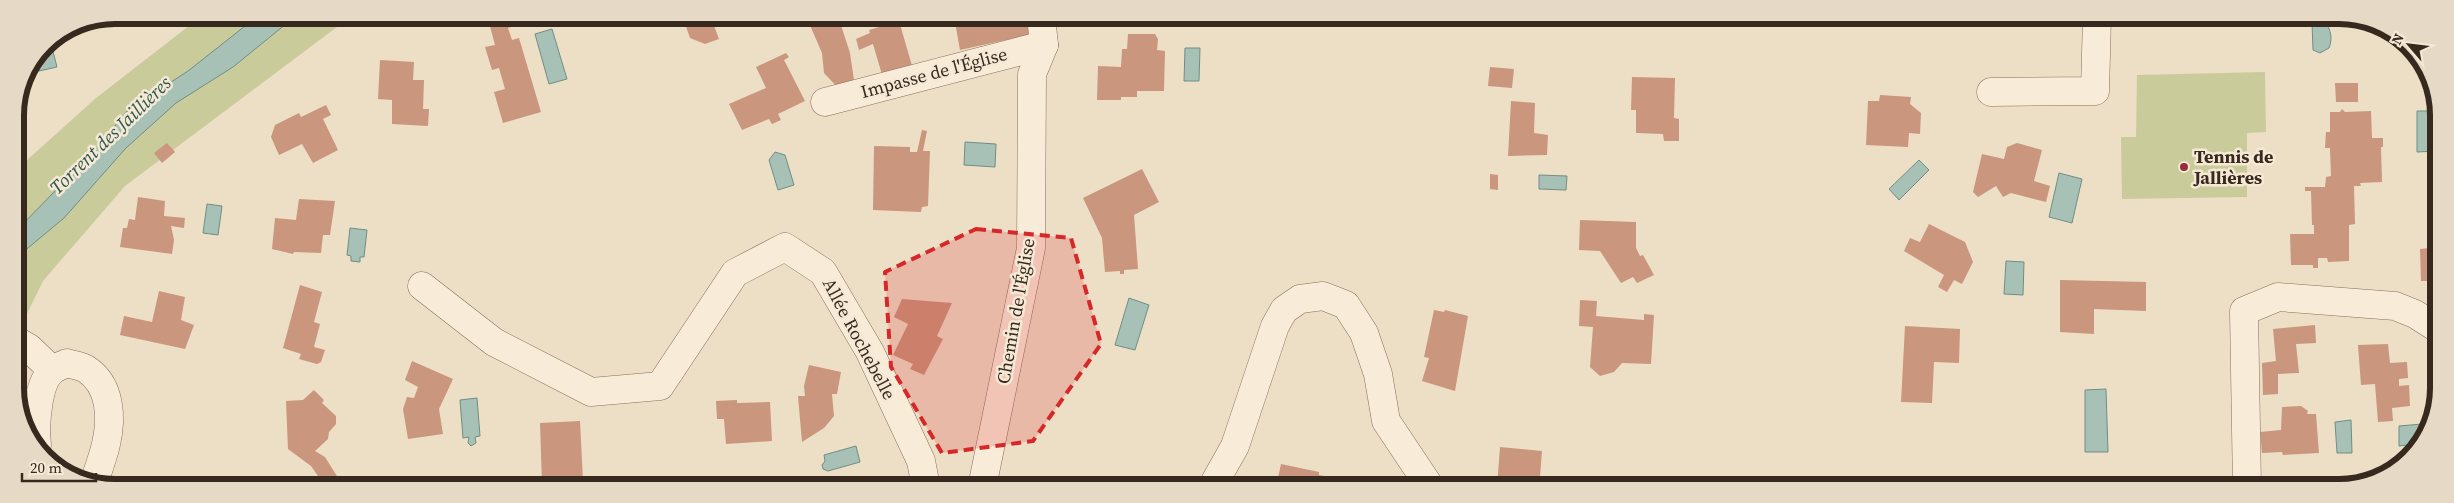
<svg xmlns="http://www.w3.org/2000/svg" width="2454" height="503" font-family="'Source Serif 4',serif">
<rect width="100%" height="100%" fill="#eddec6"/>
<g fill="#cacb9a">
<polygon points="203,15 353,15 125,186 43,281 17,334 16,170 96,98"/>
<polygon points="2265,72 2266,132 2247,133 2247,197 2122,199 2121,137 2136,137 2137,75"/>
</g>
<g fill="#a7c1b7" stroke="#6e8f84">
<polygon points="259,15 297,15 233,67 176,103 126,148 64,218 16,258 16,231 56,190 77,172 128,110 188,71"/>
<polygon points="1340,16 1381,16 1373,24 1358,25 1341,19"/>
<path d="M2317 17H2322C2329 26 2334 36 2329 48L2320 53 2313 50 2312 22Z"/>
<polygon points="552,29 567,79 549,84 535,34"/>
<polygon points="50,40 57,67 39,71 36,57 44,44"/>
<polygon points="1185,48 1200,48 1199,81 1184,81"/>
<polygon points="2417,111 2436,111 2437,151 2417,152"/>
<polygon points="965,142 996,144 995,167 964,165"/>
<polygon points="775,152 785,155 794,185 778,190 769,160"/>
<polygon points="1919,160 1929,170 1899,200 1889,189"/>
<polygon points="2059,173 2082,179 2072,223 2049,217"/>
<polygon points="1539,175 1567,176 1566,190 1539,189"/>
<polygon points="207,204 222,206 218,235 203,233"/>
<polygon points="350,228 367,230 364,257 360,257 360,262 351,261 351,256 347,255"/>
<polygon points="2006,261 2024,262 2023,295 2004,294"/>
<polygon points="1129,298 1149,305 1135,350 1115,345"/>
<polygon points="2106,389 2108,452 2085,452 2085,390"/>
<polygon points="477,398 480,436 475,437 476,443 471,446 468,443 469,437 463,438 460,400"/>
<polygon points="2351,420 2352,453 2337,453 2335,422"/>
<polygon points="2422,424 2422,434 2416,444 2399,446 2399,426"/>
<polygon points="856,446 860,462 828,471 823,469 822,465 825,461 824,455"/>
</g>
<g fill="#ca967d">
<polygon points="487,15 550,15 508,28 512,40 519,38 541,112 503,123 494,92 505,89 499,68 492,70 485,47 495,45"/>
<polygon points="682,15 710,15 719,39 705,44 690,38"/>
<polygon points="806,16 838,16 850,53 855,87 840,90 824,73 822,53"/>
<polygon points="973,16 1035,16 1037,33 960,50 955,22"/>
<polygon points="2214,17 2238,17 2237,23 2213,23"/>
<polygon points="899,21 913,69 883,78 873,44 859,50 856,39 870,33 869,30"/>
<polygon points="1128,34 1155,34 1158,39 1157,50 1165,51 1164,91 1137,91 1137,97 1121,97 1121,100 1097,100 1098,66 1121,67 1122,49 1127,49"/>
<polygon points="786,53 789,57 784,60 805,101 778,114 781,120 772,124 769,119 742,130 729,104 766,88 756,67"/>
<polygon points="380,60 414,62 413,80 424,80 423,109 429,109 428,126 392,124 392,100 378,99"/>
<polygon points="1490,67 1514,69 1512,88 1488,86"/>
<polygon points="1632,77 1675,78 1674,118 1679,119 1679,141 1664,141 1663,134 1636,133 1636,110 1631,110"/>
<polygon points="2335,83 2358,83 2358,102 2336,102"/>
<polygon points="1880,95 1911,97 1910,104 1921,113 1920,134 1909,133 1908,147 1866,145 1868,101 1879,101"/>
<polygon points="1511,101 1535,103 1534,133 1548,135 1547,155 1508,156"/>
<polygon points="326,105 331,115 323,119 338,150 313,163 302,144 279,155 271,137 275,125 299,113 301,117"/>
<polygon points="2342,109 2345,112 2371,111 2372,138 2383,138 2383,147 2381,147 2382,182 2360,183 2361,186 2354,186 2355,224 2349,225 2349,261 2328,262 2327,258 2318,258 2318,268 2313,268 2313,265 2291,265 2290,234 2314,234 2314,225 2312,225 2311,191 2305,191 2305,187 2325,187 2326,177 2331,176 2330,148 2325,148 2326,132 2330,132 2330,112 2340,112"/>
<polygon points="922,130 927,131 923,151 930,151 928,206 922,207 921,212 873,210 874,146 910,147 910,152 917,152"/>
<polygon points="167,143 175,152 162,163 154,153"/>
<polygon points="2017,143 2042,150 2034,181 2050,186 2046,202 2011,193 2003,197 1996,186 1978,197 1973,192 1982,154 2004,159 2007,147"/>
<polygon points="1142,169 1159,202 1134,215 1138,269 1124,270 1124,274 1120,274 1120,271 1105,272 1102,238 1083,198"/>
<polygon points="1490,174 1498,175 1498,190 1490,189"/>
<polygon points="138,197 165,201 164,216 185,218 184,228 171,226 174,240 172,254 120,247 123,228 127,228 129,219 135,220"/>
<polygon points="299,199 335,201 330,235 323,235 321,253 294,252 293,254 272,249 275,218 296,220"/>
<polygon points="1580,220 1636,222 1636,248 1640,256 1643,255 1654,275 1637,283 1633,277 1621,283 1600,251 1579,250"/>
<polygon points="1929,224 1965,242 1973,262 1962,284 1954,280 1947,292 1938,287 1944,275 1904,251 1910,238 1920,242"/>
<polygon points="2437,231 2437,281 2421,281 2420,249 2429,248 2430,232"/>
<polygon points="2060,280 2146,282 2146,311 2094,309 2094,334 2060,332"/>
<polygon points="300,285 322,292 314,322 320,324 314,347 325,350 321,362 317,364 299,359 301,354 283,348"/>
<polygon points="159,291 185,297 181,320 194,325 185,349 120,335 124,316 152,322"/>
<polygon points="902,299 952,303 937,336 943,339 924,375 910,369 913,364 893,355 908,324 894,317"/>
<polygon points="1580,300 1597,301 1596,316 1644,320 1644,314 1654,315 1651,364 1622,363 1614,372 1600,376 1590,367 1593,327 1579,326"/>
<polygon points="1434,310 1444,312 1445,310 1468,316 1455,391 1422,381 1429,358 1424,357"/>
<polygon points="2315,325 2316,343 2296,344 2299,373 2278,374 2278,394 2263,395 2262,363 2276,361 2273,329"/>
<polygon points="1905,326 1960,329 1959,363 1934,362 1932,403 1901,402"/>
<polygon points="2388,344 2390,363 2407,362 2408,378 2399,379 2399,386 2409,385 2410,406 2392,408 2393,421 2378,422 2375,384 2361,385 2358,345"/>
<polygon points="412,361 453,379 439,409 443,434 408,439 403,409 407,397 414,398 418,387 405,380"/>
<polygon points="809,365 841,372 837,394 832,394 834,416 824,428 802,442 798,396 805,396 804,386"/>
<polygon points="314,390 324,400 322,403 336,416 336,424 329,432 328,439 315,451 325,457 340,481 331,486 325,486 311,466 288,449 286,401 303,400"/>
<polygon points="737,400 737,403 770,402 772,441 726,444 724,419 717,419 716,401"/>
<polygon points="2301,406 2308,411 2307,414 2316,414 2319,453 2283,455 2282,452 2262,453 2260,432 2281,430 2282,407"/>
<polygon points="580,421 583,481 542,484 540,423"/>
<polygon points="1500,447 1542,451 1540,477 1537,477 1537,487 1497,487"/>
<polygon points="1281,464 1319,472 1319,475 1334,478 1332,487 1276,487"/>
</g>
<g fill="none" stroke-linecap="round" stroke-linejoin="round">
<g stroke="#886f5c" stroke-width="29">
<g id="minor">
<polyline points="1991,92 2095,91 2097,17"/>
<polyline points="825,102 1044,45"/>
<polyline points="422,286 494,342 591,392 660,386 735,273 785,247 823,272 870,352 921,461 926,487"/>
<polyline points="17,341 29,348 52,370"/>
<path d="M37 445C35 426 37 382 53 370 57 367 63 365 67 363 73 365 81 366 86 369 111 385 112 418 106 444 103 458 97 471 94 485"/>
<polyline points="982,487 1031,248 1032,74 1044,45 1041,16"/>
<polyline points="1212,487 1235,446 1275,326 1284,310 1300,299 1323,296 1346,305 1364,333 1378,374 1386,421 1430,487"/>
<polyline points="2247,488 2244,311 2278,297 2395,306 2415,314 2437,328"/>
</g>
</g>
<use href="#minor" stroke="#f8ecd9" stroke-width="28"/>
</g>
<path fill="#d62828" fill-opacity="0.2" stroke="#d62828" stroke-width="4" stroke-dasharray="10 6" stroke-linejoin="round" d="M976 229 1071 238 1101 344 1033 441 942 453 891 367 885 272Z"/>
<circle fill="#952e38" stroke="#f5e9d5" stroke-width="2" cx="2184" cy="167" r="5"/>
<g text-anchor="middle" stroke-width="5" stroke-linejoin="round" paint-order="stroke">
<g font-size="18" fill="#38291f" stroke="#f5e9d5">
<text transform="translate(934 73) rotate(-15)" y="6">Impasse de l'Église</text>
<text transform="translate(1016 311) rotate(-80)" y="6">Chemin de l'Église</text>
<text transform="translate(859 339) rotate(62)" y="6">Allée Rochebelle</text>
</g>
<g font-size="18" font-weight="bold" fill="#38291f" stroke="#f5e9d5" text-anchor="start">
<text x="2194" y="163">Tennis de<tspan x="2194" dy="21">Jallières</tspan></text>
</g>
<g font-size="19" font-style="italic" fill="#2f5851" stroke="#f5e9d5">
<text transform="translate(110 135) rotate(-44)" y="7">Torrent des Jaillières</text>
</g>
</g>
<path d="M0 0H2454V503H0ZM115 24H2339A91 91 0 0 1 2430 115V388A91 91 0 0 1 2339 479H115A91 91 0 0 1 24 388V115A91 91 0 0 1 115 24Z" fill="#e6dac6" fill-rule="evenodd"/>
<path fill="none" stroke="#38291f" stroke-width="6" d="M115 24H2339A91 91 0 0 1 2430 115V388A91 91 0 0 1 2339 479H115A91 91 0 0 1 24 388V115A91 91 0 0 1 115 24Z"/>
<g transform="translate(2409 45) rotate(298)" stroke="#f5e9d5" stroke-width="4" paint-order="stroke">
<path d="M0-4L9 19L0 12L-9 19Z" fill="#38291f"/>
<text y="-8" font-size="14" font-weight="bold" text-anchor="middle" fill="#38291f">N</text>
</g>
<path d="M22 473v8h74v-8" fill="none" stroke="#38291f" stroke-width="2.5"/>
<text x="30" y="473" font-size="15" fill="#38291f" stroke="#f5e9d5" stroke-width="4" paint-order="stroke">20 m</text>
</svg>
